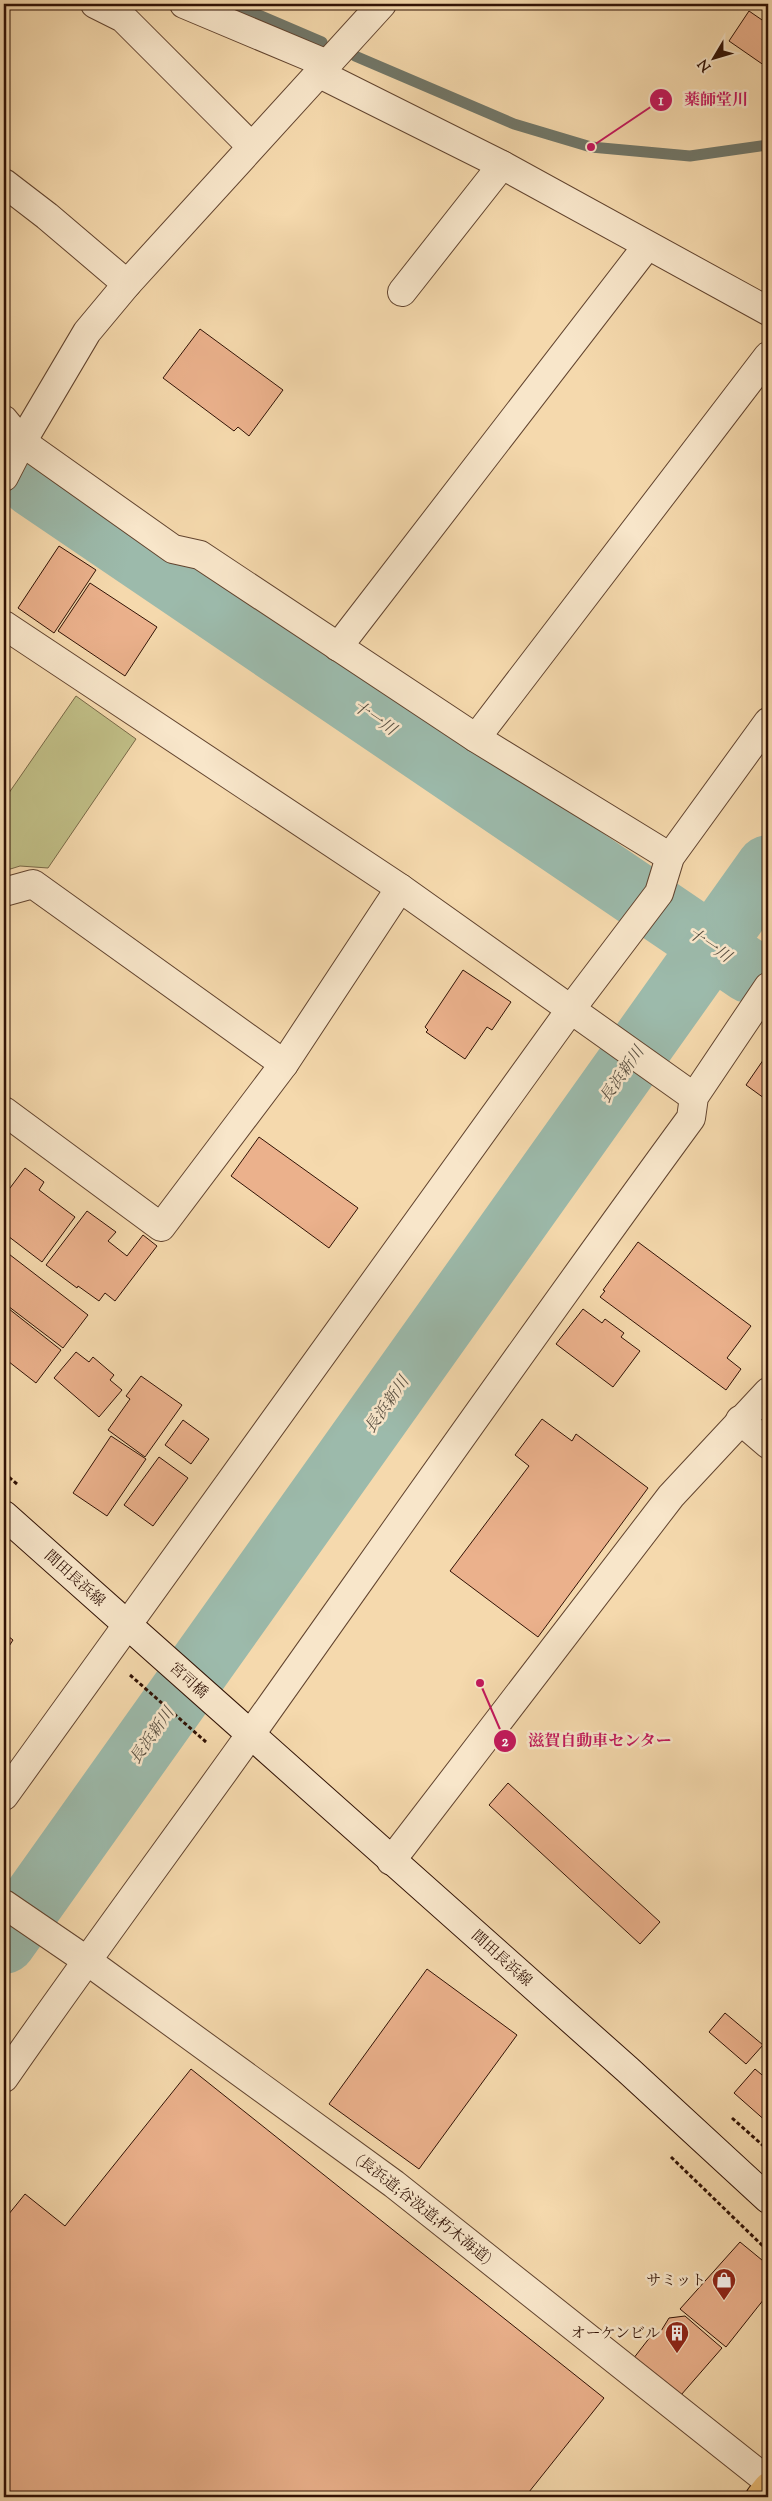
<svg xmlns="http://www.w3.org/2000/svg" width="772" height="2501" font-family="'Sorts Mill Goudy','Noto Serif JP',serif">
<rect width="100%" height="100%" fill="#f5d9ad"/>
<filter id="stains"><feTurbulence type="fractalNoise" baseFrequency=".004" numOctaves="4"/><feColorMatrix values="0 0 0 0 .2 0 0 0 0 .09 0 0 0 0 .02 0 0 0 .5 -.17"/></filter>
<radialGradient id="worn" r=".72"><stop offset=".6" stop-color="#630" stop-opacity="0"/><stop offset="1" stop-color="#630" stop-opacity=".3"/></radialGradient>
<polygon fill="#c0be86" stroke="#786846" points="76,696 136,739 48,868 20,866 4,871 4,800"/>
<g fill="none" stroke-linecap="round" stroke-linejoin="round">
<g stroke="#717769" stroke-width="11">
<polyline points="233,4 322,42"/>
<polyline points="355,56 514,124 591,147 690,156 768,145"/>
</g>
<g stroke="#9cbaab" stroke-width="64">
<polyline points="4,457 33,485 749,971"/>
<polyline points="4,1942 768,867"/>
</g>
</g>
<g fill="#ebb18c" stroke="#311205">
<polygon points="749,11 765,22 768,17 768,68 729,41"/>
<polygon points="200,329 283,390 249,436 238,427 234,431 163,378"/>
<polygon points="59,546 96,570 54,633 18,608"/>
<polygon points="90,583 157,627 125,676 58,631"/>
<polygon points="463,970 511,1002 492,1030 487,1027 465,1059 426,1032 428,1030 425,1027"/>
<polygon points="768,1053 768,1101 746,1085"/>
<polygon points="259,1137 358,1208 329,1248 231,1176"/>
<polygon points="25,1168 44,1182 39,1190 75,1217 42,1262 4,1233 4,1196"/>
<polygon points="87,1211 116,1232 108,1241 127,1256 143,1235 157,1246 115,1301 105,1293 99,1301 78,1286 77,1288 46,1265"/>
<polygon points="638,1242 751,1326 727,1358 741,1369 726,1390 600,1297 605,1291 603,1290"/>
<polygon points="5,1251 88,1315 63,1348 4,1303"/>
<polygon points="4,1305 61,1350 36,1383 4,1358"/>
<polygon points="583,1309 602,1323 605,1319 624,1333 621,1337 640,1351 613,1387 556,1344"/>
<polygon points="76,1352 89,1362 93,1357 114,1375 110,1380 122,1390 99,1417 54,1378"/>
<polygon points="141,1376 182,1405 145,1457 108,1430 130,1399 126,1396"/>
<polygon points="542,1419 572,1441 576,1434 648,1488 538,1637 450,1571 529,1466 515,1455"/>
<polygon points="183,1420 209,1439 191,1464 165,1445"/>
<polygon points="111,1436 146,1459 107,1516 73,1493"/>
<polygon points="159,1457 188,1478 153,1526 124,1505"/>
<polygon points="4,1633 13,1640 4,1654"/>
<polygon points="508,1783 660,1922 640,1944 489,1805"/>
<polygon points="427,1969 517,2035 419,2169 329,2104"/>
<polygon points="725,2013 763,2045 746,2064 709,2032"/>
<polygon points="191,2069 604,2398 525,2497 4,2497 4,2220 25,2194 65,2226"/>
<polygon points="755,2069 768,2080 768,2123 734,2093"/>
<polygon points="740,2242 768,2265 768,2294 726,2347 680,2309"/>
<polygon points="685,2316 722,2348 681,2395 667,2390 633,2359 654,2332 661,2331 669,2318"/>
</g>
<g fill="none" stroke-linecap="round" stroke-linejoin="round">
<g stroke="#62442f" stroke-width="30">
<g id="street">
<polyline points="95,4 123,18 251,146"/>
<polyline points="184,4 327,64"/>
<polyline points="318,73 502,165 768,311"/>
<polyline points="4,183 47,216 127,284"/>
<polyline points="402,292 502,165"/>
<polyline points="4,420 22,442 173,549 200,555 476,738 670,857"/>
<polyline points="4,477 22,442 87,332 127,284 382,4"/>
<polyline points="4,625 400,888 694,1097"/>
<polyline points="338,647 647,246"/>
<polyline points="476,738 768,356"/>
<polyline points="4,892 33,884 284,1064"/>
<polyline points="4,1111 161,1227 284,1064 400,888"/>
<polyline points="740,1420 768,1444"/>
<polyline points="4,1796 571,1009 659,893 670,857 768,722"/>
<polyline points="391,1861 671,1496 768,1392"/>
<polyline points="4,1904 86,1960 394,2184 768,2481"/>
<path d="M4 2078C85 1961 170 1847 253 1731 398 1527 542 1321 691 1118L694 1097 768 987"/>
</g>
</g>
<g stroke="#311205" stroke-width="30">
<polyline id="secondary" points="4,1515 628,2070 768,2199"/>
</g>
<g stroke="#311205" stroke-width="30">
<polyline id="highway" points="760,2497 768,2487"/>
</g>
<g stroke="#311205" stroke-width="3" stroke-dasharray="4 2.5" stroke-linecap="butt">
<polyline points="4,1473 17,1484"/>
<polyline points="130,1675 206,1742"/>
<polyline points="732,2118 768,2150"/>
<polyline points="671,2157 768,2251"/>
</g>
<use href="#street" stroke="#f8e6ca" stroke-width="28"/>
<use href="#secondary" stroke="#f8e6ca" stroke-width="28"/>
<use href="#highway" stroke="#eabc76" stroke-width="28"/>
</g>
<defs>
<g id="shop-pin" transform="scale(1.25)"><path d="M0 17L-7.5 6A9.5 9.5 0 1 1 7.5 6Z" fill="#8f2418" stroke="#f8e6ca"/><path d="M-5-2.5h2.3a2.7 3.5 0 0 1 5.4 0H5L5.5 6h-11ZM-1.5-2.5h3a1.5 2.3 0 0 0-3 0Z" fill="#fff"/></g>
<g id="building-pin" transform="scale(1.25)"><path d="M0 17L-7.5 6A9.5 9.5 0 1 1 7.5 6Z" fill="#8f2418" stroke="#f8e6ca"/><path d="M-4-6H4V6H1V3H-1V6H-4ZM-2.5-4.3h1.7v1.8h-1.7ZM.8-4.3h1.7v1.8H.8ZM-2.5-1h1.7V.8h-1.7ZM.8-1h1.7V.8H.8Z" fill="#fff"/></g>
</defs>
<g fill-rule="evenodd">
<use href="#shop-pin" x="724" y="2280"/>
<use href="#building-pin" x="677" y="2333"/>
</g>
<g text-anchor="middle" stroke-width="5" stroke-linejoin="round" paint-order="stroke">
<g font-size="15" fill="#311205" stroke="#f8e6ca">
<text transform="translate(75 1578) rotate(42)" y="5">間田長浜線</text>
<text transform="translate(189 1680) rotate(42)" y="5">宮司橋</text>
<text transform="translate(502 1958) rotate(42)" y="5">間田長浜線</text>
<text transform="translate(424 2209) rotate(38)" y="5">(長浜道;谷汲道;朽木海道)</text>
</g>
<g font-size="15" fill="#311205" stroke="#f8e6ca" text-anchor="end">
<text x="706" y="2285">サミット</text>
<text x="660" y="2338">オーケンビル</text>
</g>
<g font-size="16" font-style="italic" fill="#564d3f" stroke="#f8e6ca">
<text transform="translate(375 717) rotate(34)" y="6">十一川</text>
<text transform="translate(710 944) rotate(34)" y="6">十一川</text>
<text transform="translate(621 1074) rotate(-55)" y="6">長浜新川</text>
<text transform="translate(386 1404) rotate(-55)" y="6">長浜新川</text>
<text transform="translate(151 1735) rotate(-55)" y="6">長浜新川</text>
</g>
</g>
<path fill="none" stroke="#c2185b" stroke-width="2" d="M591 147L661 100M480 1683L505 1741"/>
<g fill="#c2185b" stroke="#f8e6ca" stroke-width="2">
<circle cx="591" cy="147" r="5"/>
<circle cx="480" cy="1683" r="5"/>
<circle cx="661" cy="100" r="12"/>
<circle cx="505" cy="1741" r="12"/>
</g>
<g font-size="15" text-anchor="middle" font-weight="bold" fill="#fff">
<text x="661" y="105">1</text>
<text x="505" y="1746">2</text>
</g>
<g font-size="16" text-anchor="middle" font-weight="bold" fill="#c2185b" stroke="#f8e6ca" stroke-width="5" stroke-linejoin="round" paint-order="stroke">
<text x="716" y="105">薬師堂川</text>
<text x="600" y="1746">滋賀自動車センター</text>
</g>
<rect width="772" height="2501" fill="none" stroke="#f5d9ad" stroke-width="20"/>
<rect x="5" y="5" width="762" height="2491" fill="none" stroke="#311205" stroke-width="2.5"/>
<rect x="10" y="10" width="752" height="2481" fill="none" stroke="#311205"/>
<g transform="translate(714 58) rotate(232)" stroke="#f8e6ca" stroke-width="4" paint-order="stroke">
<path d="M0-4L9 19L0 12L-9 19Z" fill="#311205"/>
<text y="-8" font-size="14" font-weight="bold" text-anchor="middle" fill="#311205">N</text>
</g>
<rect width="100%" height="100%" filter="url(#stains)"/>
<rect width="100%" height="100%" fill="url(#worn)"/>
</svg>
